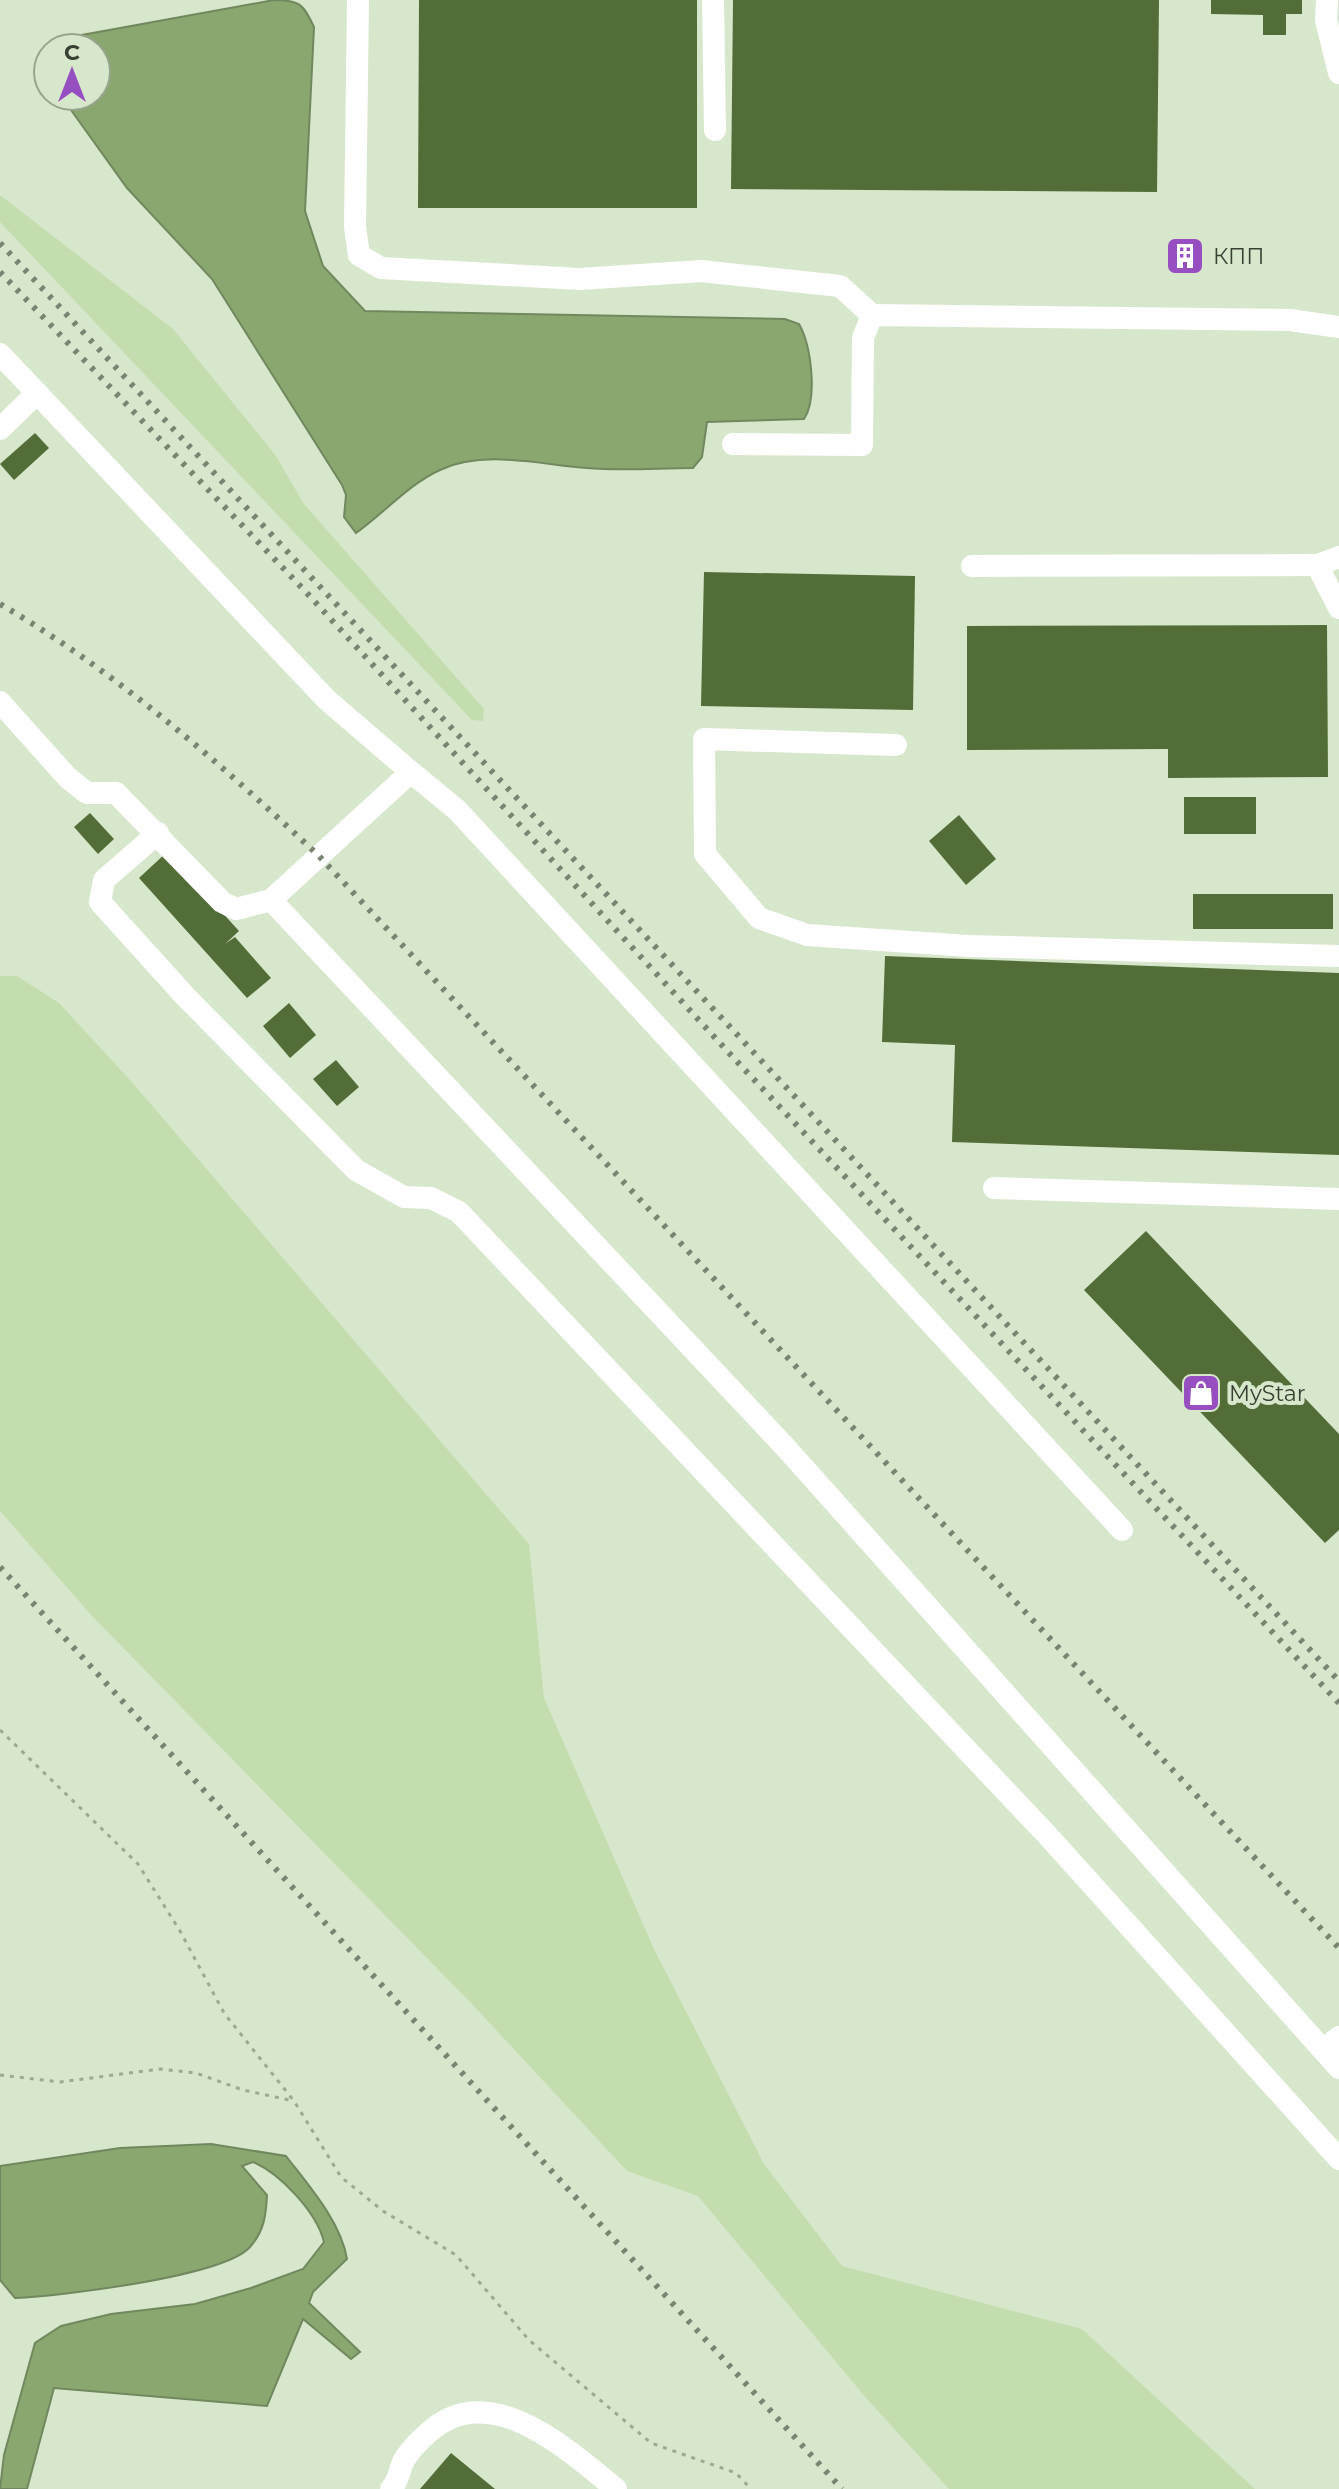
<svg xmlns="http://www.w3.org/2000/svg" width="1339" height="2489" font-family="Montserrat,sans-serif">
<rect width="100%" height="100%" fill="#d7e7cb"/>
<g fill="#c4ddaf">
<polygon points="0,195 173,329 276,456 304,504 484,709 483,721 472,720 0,222"/>
<polygon points="0,976 17,976 59,1003 130,1080 529,1544 544,1698 653,1947 764,2164 842,2266 1082,2329 1255,2489 949,2489 867,2399 698,2196 627,2171 471,2003 93,1617 0,1511"/>
</g>
<g fill="#8aa770" stroke="#71885e" stroke-width="2">
<path d="M274 0C300 0 303 4 314 27L305 211 323 266 365 311 785 319 799 324C811 345 818 398 804 419L707 422 702 457 693 468C658 468 622 471 587 468 542 465 484 449 440 470 409 484 384 513 356 533L344 517 346 495 342 485 212 279 127 188 61 96H96V48H53L60 39Z"/>
<path d="M211 2144 286 2156C309 2186 341 2222 347 2259L313 2292 309 2303 360 2352 351 2359 303 2319 267 2406 54 2388 27 2489H0L4 2455 35 2343 61 2326 111 2314 195 2304 251 2288 303 2269 324 2242C317 2213 281 2174 253 2162L242 2166 267 2195C266 2216 264 2231 250 2247 223 2277 59 2296 15 2298L0 2280V2166L120 2148Z"/>
</g>
<g fill="#526d37">
<polygon points="419,0 697,0 697,208 418,208"/>
<polygon points="733,0 1159,0 1157,192 731,189"/>
<polygon points="1211,0 1302,0 1302,14 1286,14 1286,35 1263,35 1263,15 1211,14"/>
<polygon points="1178,249 1192,250 1191,263 1178,262"/>
<polygon points="35,433 49,448 14,480 0,464"/>
<polygon points="704,572 915,576 913,710 701,706"/>
<polygon points="1327,625 1328,777 1168,778 1168,749 967,750 967,626"/>
<rect x="1184" y="797" width="72" height="37"/>
<polygon points="90,813 114,839 98,854 74,827"/>
<polygon points="959,815 996,859 966,885 929,841"/>
<polygon points="167,852 239,931 225,944 235,937 271,978 247,998 139,878"/>
<rect x="1193" y="894" width="140" height="35"/>
<polygon points="885,956 1339,973 1339,1155 952,1142 955,1045 882,1042"/>
<polygon points="289,1003 316,1035 290,1058 263,1026"/>
<polygon points="336,1060 359,1087 337,1106 313,1079"/>
<polygon points="1146,1231 1339,1434 1339,1530 1325,1543 1084,1290"/>
<polygon points="451,2453 495,2489 420,2489"/>
</g>
<g fill="none" stroke-linecap="round" stroke-linejoin="round">
<g stroke="#9da993" stroke-width="3" stroke-dasharray="4 6" stroke-linecap="butt">
<polyline points="0,1730 138,1864 180,1931 224,2013 294,2101 341,2177 383,2211 456,2255 529,2340 651,2443 736,2473 751,2489"/>
<polyline points="0,2075 60,2082 160,2069 196,2073 243,2090 294,2101"/>
</g>
<g stroke="#fff" stroke-width="22">
<polyline points="358,0 355,227 359,255 381,268 580,279 701,271 840,286 872,315"/>
<polyline points="713,0 715,130"/>
<polyline points="1327,0 1326,20 1339,73"/>
<polyline points="0,354 327,700 411,772"/>
<polyline points="0,429 37,393"/>
<polyline points="733,444 862,445 863,338 872,315 1290,320 1339,327"/>
<polyline points="1339,557 1317,565 1339,608"/>
<polyline points="972,566 1317,565"/>
<polyline points="0,702 68,778 87,793 116,793 222,902 236,909 271,900 787,1449 1339,2068"/>
<polyline points="896,745 704,739 705,854 759,918 807,935 969,946 1339,956"/>
<polyline points="158,833 104,880 100,902 185,996 356,1170 404,1197 431,1198 459,1212 1049,1837 1339,2159"/>
<polyline points="271,900 411,772 457,810 1122,1530"/>
<polyline points="994,1188 1339,1199"/>
<polyline points="1323,2050 1339,2037"/>
<path d="M391 2489C400 2479 398 2473 403 2462 408 2452 420 2440 428 2433 489 2376 568 2450 616 2489"/>
</g>
<g stroke="#798472" stroke-width="6" stroke-dasharray="4 8" stroke-linecap="butt">
<polyline points="0,243 1339,1681"/>
<polyline points="0,272 305,591 730,1054 1339,1703"/>
<path d="M0 604C118 673 220 763 319 856L1339 1948"/>
<polyline points="0,1567 842,2489"/>
</g>
</g>
<defs>
<g id="building-square" transform="scale(2)"><rect x="-9" y="-9" width="18" height="18" rx="4" fill="#974ec1" stroke="#d7e7cb"/><path d="M-4-6H4V6H1V3H-1V6H-4ZM-2.5-4.3h1.7v1.8h-1.7ZM.8-4.3h1.7v1.8H.8ZM-2.5-1h1.7V.8h-1.7ZM.8-1h1.7V.8H.8Z" fill="#fff"/></g>
<g id="shop-square" transform="scale(2)"><rect x="-9" y="-9" width="18" height="18" rx="4" fill="#974ec1" stroke="#d7e7cb"/><path d="M-5-2.5h2.3a2.7 3.5 0 0 1 5.4 0H5L5.5 6h-11ZM-1.5-2.5h3a1.5 2.3 0 0 0-3 0Z" fill="#fff"/></g>
</defs>
<g fill-rule="evenodd">
<use href="#building-square" x="1185" y="256"/>
<use href="#shop-square" x="1201" y="1393"/>
</g>
<g text-anchor="middle" stroke-width="8" stroke-linejoin="round" paint-order="stroke">
<g font-size="22" fill="#383f33" stroke="#d7e7cb" text-anchor="start">
<text x="1213" y="264">КПП</text>
<text x="1229" y="1401">MyStar</text>
</g>
</g>
<g transform="translate(72 72)"><circle r="38" fill="#d7e7cb" stroke="#97a48e" stroke-width="2"/>
<path d="M0-6L14 30L0 20L-14 30Z" fill="#974ec1"/>
<text y="-12" font-size="22" font-weight="bold" text-anchor="middle" fill="#383f33">С</text>
</g>
</svg>
